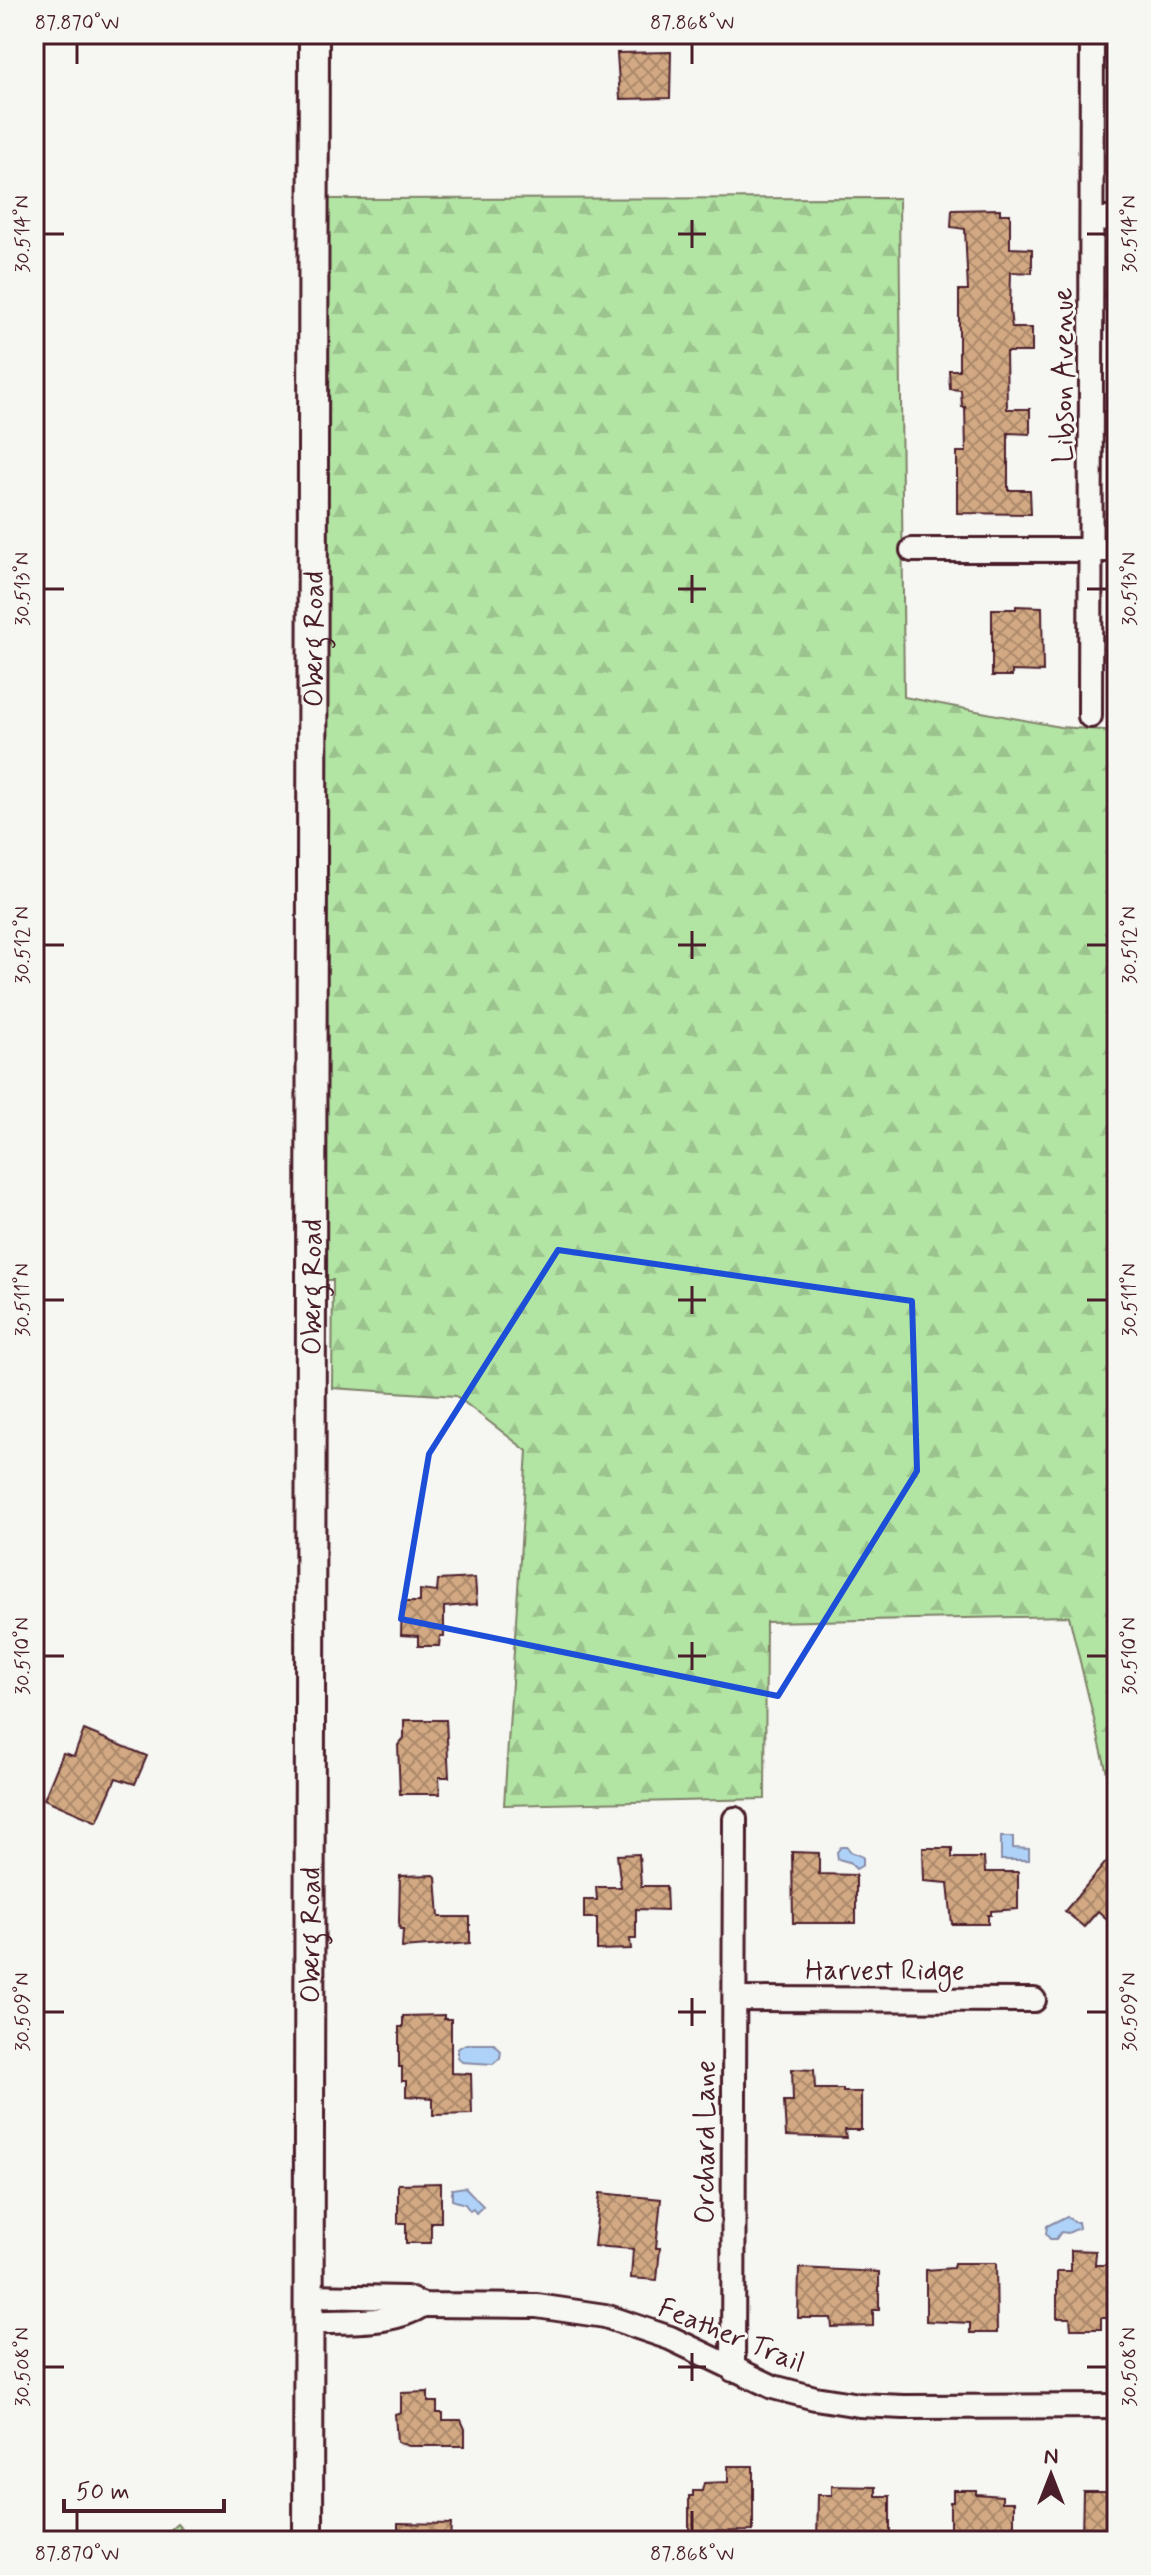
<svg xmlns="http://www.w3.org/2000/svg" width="1151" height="2575" font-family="Mynerve,sans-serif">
<defs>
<pattern id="forest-firs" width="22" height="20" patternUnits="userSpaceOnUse" patternTransform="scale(2)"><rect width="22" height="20" fill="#b2e4a4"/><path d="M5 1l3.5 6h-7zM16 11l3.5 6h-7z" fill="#9bc38d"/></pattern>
<pattern id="building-cross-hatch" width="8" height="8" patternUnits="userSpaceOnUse" patternTransform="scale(2)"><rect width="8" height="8" fill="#d2a983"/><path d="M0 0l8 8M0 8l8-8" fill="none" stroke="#ac896b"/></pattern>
</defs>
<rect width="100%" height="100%" fill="#f6f6f2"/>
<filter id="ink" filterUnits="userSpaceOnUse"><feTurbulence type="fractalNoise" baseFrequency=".0125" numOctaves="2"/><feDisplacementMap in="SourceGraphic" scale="16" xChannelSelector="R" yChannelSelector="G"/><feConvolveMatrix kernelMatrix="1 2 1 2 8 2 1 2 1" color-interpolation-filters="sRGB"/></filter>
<g filter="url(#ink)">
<g fill="url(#forest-firs)" stroke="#7e8268" stroke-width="2">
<polygon points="899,198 904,697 1060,727 1117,731 1117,1803 1114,1802 1069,1616 766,1622 765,1799 504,1805 527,1451 456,1396 332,1388 333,1280 297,1280 299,199"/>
<polygon points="177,2524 192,2541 158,2541"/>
</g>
<g fill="#afd3f8" stroke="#878ba6" stroke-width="2">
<polygon points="1001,1837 1013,1837 1013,1848 1029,1849 1029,1860 1001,1860"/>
<polygon points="841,1847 847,1847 851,1852 863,1857 863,1865 856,1869 849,1862 838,1859 837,1852"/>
<polygon points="466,2044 494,2044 501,2051 500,2058 493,2064 462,2062 458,2057 458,2048"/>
<polygon points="465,2187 483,2206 476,2213 473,2209 470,2211 465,2204 452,2200 452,2189"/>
<polygon points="1067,2216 1074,2222 1078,2222 1079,2228 1068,2233 1061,2232 1056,2239 1050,2239 1046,2234 1047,2226"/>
</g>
<g fill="url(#building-cross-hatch)" stroke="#4a1f2b" stroke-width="2">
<polygon points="671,52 670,98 620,99 617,53"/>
<polygon points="1000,209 1000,214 1010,214 1010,248 1032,249 1032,273 1011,272 1010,310 1012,328 1032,328 1032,352 1006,352 1007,409 1030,409 1030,434 1008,433 1008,490 1030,490 1031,514 957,513 957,452 966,452 965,407 962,407 961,390 950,389 949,370 959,370 959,290 968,290 965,229 951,227 952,210"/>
<polygon points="1016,606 1042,607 1043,672 1012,671 1012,676 992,676 992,609 1016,609"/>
<polygon points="475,1578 477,1604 444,1607 444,1636 440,1636 439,1646 418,1646 418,1636 401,1635 402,1602 420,1602 420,1590 437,1592 438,1580"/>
<polygon points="404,1720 446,1720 449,1777 439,1777 440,1794 400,1794 398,1745 404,1738"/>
<polygon points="84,1730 147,1756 135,1784 116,1778 97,1822 44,1799 63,1753 74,1756"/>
<polygon points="923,1848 952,1848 952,1858 984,1858 985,1872 1018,1872 1018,1909 991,1911 991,1915 988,1915 988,1924 952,1924 948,1883 924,1881"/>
<polygon points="792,1852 819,1853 819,1874 856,1875 856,1923 793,1923"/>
<polygon points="639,1854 641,1886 666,1886 667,1910 636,1909 636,1939 630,1939 631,1949 597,1950 597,1918 584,1918 584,1900 597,1900 596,1887 621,1887 617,1855"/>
<polygon points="1106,1862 1117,1870 1117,1928 1098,1911 1084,1927 1065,1911"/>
<polygon points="434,1875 436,1877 439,1917 470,1917 470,1943 402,1948 403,1930 400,1930 399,1922 400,1876"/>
<polygon points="444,2015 444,2019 451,2019 451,2073 471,2074 472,2114 433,2115 433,2098 406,2096 406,2081 402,2081 402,2067 399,2067 399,2027 403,2027 403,2016"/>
<polygon points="792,2069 814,2070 815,2089 843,2089 843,2092 861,2092 861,2130 845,2130 846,2138 786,2136 784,2101 793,2101"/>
<polygon points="441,2183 441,2222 431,2222 431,2243 406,2243 406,2223 398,2223 398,2184"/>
<polygon points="600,2193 661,2199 656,2248 660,2248 657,2280 631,2278 633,2249 594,2246"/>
<polygon points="1071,2250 1096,2251 1095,2265 1117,2265 1117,2318 1101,2318 1101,2329 1071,2329 1070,2318 1057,2318 1057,2271 1071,2271"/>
<polygon points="954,2263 996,2263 997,2333 970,2333 970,2323 926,2321 926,2270 953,2268"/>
<polygon points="799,2268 879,2272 879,2310 873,2310 873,2326 832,2327 831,2318 798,2318"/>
<polygon points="428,2392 428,2402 437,2402 437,2413 443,2413 443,2420 461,2420 465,2429 465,2446 409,2446 397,2442 395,2414 401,2412 401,2393"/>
<polygon points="728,2466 753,2466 753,2531 689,2532 689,2496 693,2496 693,2491 702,2491 704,2483 728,2482"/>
<polygon points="832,2486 876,2487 876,2496 890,2496 890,2541 817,2541 818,2495 832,2495"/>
<polygon points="953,2490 976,2490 976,2494 1002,2496 1002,2502 1014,2502 1014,2541 950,2541 950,2502 953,2502"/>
<polygon points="1083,2491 1117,2491 1117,2541 1095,2541 1095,2536 1082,2536"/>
<polygon points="398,2523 451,2524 450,2541 398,2541"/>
</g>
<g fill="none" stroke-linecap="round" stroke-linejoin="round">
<g stroke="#4a1f2b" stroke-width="28">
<g id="minor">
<polyline points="1092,219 1117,219"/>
<polyline points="912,550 1117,550"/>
<polyline points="1090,716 1092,34"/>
<polyline points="735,1999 1034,2000"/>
<polyline points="310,2296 406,2298 423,2305 537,2306 605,2316 670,2338 773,2387 815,2398 859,2405 904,2407 1117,2406"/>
<path d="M310 2323C347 2320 390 2326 423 2305"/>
<polyline points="733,2370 735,1819"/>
</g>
</g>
<g stroke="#4a1f2b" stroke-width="34">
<g id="tertiary">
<path id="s1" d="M308 2541 314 34"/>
</g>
</g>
<use href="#minor" stroke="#f6f6f2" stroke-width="22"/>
<use href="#tertiary" stroke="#f6f6f2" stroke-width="28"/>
</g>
</g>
<path fill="none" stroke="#1d4ed8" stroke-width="6" stroke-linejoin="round" d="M558 1250 912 1301 917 1471 778 1696 401 1619 429 1454Z"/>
<path fill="none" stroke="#4a1f2b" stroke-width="3" d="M77 44V64M692 44V64M692 220V248M44 234H64M678 234H706M1087 234H1107M692 575V603M44 589H64M678 589H706M1087 589H1107M692 931V959M44 945H64M678 945H706M1087 945H1107M692 1286V1314M44 1300H64M678 1300H706M1087 1300H1107M692 1642V1670M44 1656H64M678 1656H706M1087 1656H1107M692 1998V2026M44 2012H64M678 2012H706M1087 2012H1107M692 2353V2381M44 2367H64M678 2367H706M1087 2367H1107M77 2511V2531M692 2511V2531"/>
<g text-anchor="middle" stroke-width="6" stroke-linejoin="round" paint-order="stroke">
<g font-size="28" fill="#4a1f2b" stroke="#f6f6f2">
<text transform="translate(1062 375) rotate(-90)" y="10">Libson Avenue</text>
<text dy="10" stroke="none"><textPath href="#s1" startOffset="1902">Oberg Road</textPath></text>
<text dy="10" stroke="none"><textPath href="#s1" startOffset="1254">Oberg Road</textPath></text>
<text dy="10" stroke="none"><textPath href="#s1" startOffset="606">Oberg Road</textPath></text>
<text x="885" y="1979">Harvest Ridge</text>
<text transform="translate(704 2142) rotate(-90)" y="10">Orchard Lane</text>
<text transform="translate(732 2334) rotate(22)" y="10">Feather Trail</text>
</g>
</g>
<rect width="1151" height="2575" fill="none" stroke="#f6f6f2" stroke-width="88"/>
<g transform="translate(1051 2475)" stroke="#f6f6f2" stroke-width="6" paint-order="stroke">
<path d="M0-6L14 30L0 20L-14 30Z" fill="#4a1f2b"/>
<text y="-12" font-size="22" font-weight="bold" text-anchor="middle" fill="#4a1f2b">N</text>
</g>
<path d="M64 2499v12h160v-12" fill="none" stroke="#4a1f2b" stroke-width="4"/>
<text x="76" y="2499" font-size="24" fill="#4a1f2b" stroke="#f6f6f2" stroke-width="6" paint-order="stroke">50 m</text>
<rect x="44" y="44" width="1063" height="2487" fill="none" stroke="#4a1f2b" stroke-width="3"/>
<g font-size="20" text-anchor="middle" fill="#4a1f2b">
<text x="77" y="29">87.870°W</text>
<text x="692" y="29">87.868°W</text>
<text transform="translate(22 234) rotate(-90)" y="7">30.514°N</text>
<text transform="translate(1129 234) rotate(-90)" y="7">30.514°N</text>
<text transform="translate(22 589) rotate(-90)" y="7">30.513°N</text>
<text transform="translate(1129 589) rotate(-90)" y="7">30.513°N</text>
<text transform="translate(22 945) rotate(-90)" y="7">30.512°N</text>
<text transform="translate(1129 945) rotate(-90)" y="7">30.512°N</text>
<text transform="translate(22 1300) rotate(-90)" y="7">30.511°N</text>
<text transform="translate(1129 1300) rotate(-90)" y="7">30.511°N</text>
<text transform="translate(22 1656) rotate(-90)" y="7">30.510°N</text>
<text transform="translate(1129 1656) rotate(-90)" y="7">30.510°N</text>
<text transform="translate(22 2012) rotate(-90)" y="7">30.509°N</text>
<text transform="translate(1129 2012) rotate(-90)" y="7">30.509°N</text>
<text transform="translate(22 2367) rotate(-90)" y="7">30.508°N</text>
<text transform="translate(1129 2367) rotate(-90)" y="7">30.508°N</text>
<text x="77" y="2560">87.870°W</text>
<text x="692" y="2560">87.868°W</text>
</g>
</svg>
